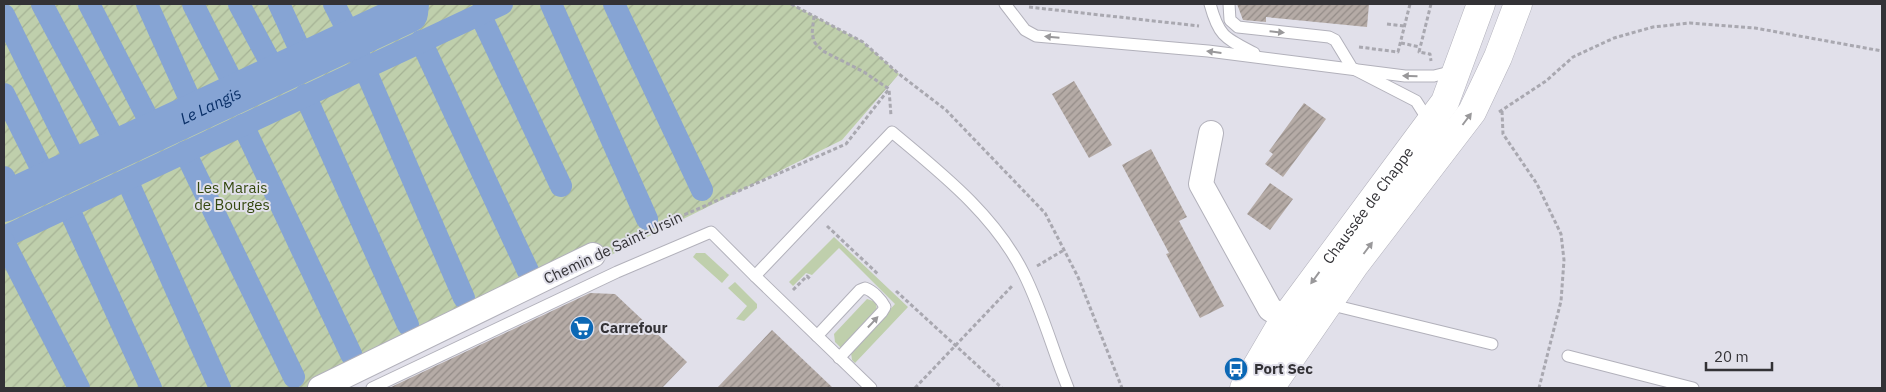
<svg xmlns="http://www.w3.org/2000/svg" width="1886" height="392" font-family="'IBM Plex Sans',sans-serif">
<defs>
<pattern id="garden-furrows" width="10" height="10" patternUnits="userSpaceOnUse" patternTransform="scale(1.25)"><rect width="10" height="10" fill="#bfcfac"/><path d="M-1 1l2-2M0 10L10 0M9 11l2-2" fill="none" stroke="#a5b295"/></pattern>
<pattern id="building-hatch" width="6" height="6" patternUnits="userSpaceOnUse" patternTransform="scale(1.25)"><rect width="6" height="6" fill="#b5aba6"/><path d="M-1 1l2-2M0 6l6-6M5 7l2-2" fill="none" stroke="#948c88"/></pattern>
</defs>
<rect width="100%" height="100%" fill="#e1e0ea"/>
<g fill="#bfcfac">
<polygon points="834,237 908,307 855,363 852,360 851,353 895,304 839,248 812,275 806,273 793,286 789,282"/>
<polygon points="696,253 705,253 729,275 722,283 693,257"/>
<polygon points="735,282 757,304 757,308 744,321 736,319 747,306 728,288"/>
<polygon points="867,299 876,302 877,311 841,348 835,342 834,334"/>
</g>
<polygon fill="url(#garden-furrows)" points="4,4 791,4 863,42 899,74 842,140 344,388 4,388"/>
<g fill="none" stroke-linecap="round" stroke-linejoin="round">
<g stroke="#86a4d4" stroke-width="22">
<polyline points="42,4 119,149"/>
<polyline points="89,4 155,132"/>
<polyline points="147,4 196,113"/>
<polyline points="193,4 238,93"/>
<polyline points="239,4 277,75"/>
<polyline points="279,4 305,61"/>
<polyline points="334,4 352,39 464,298"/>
<polyline points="551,4 647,219"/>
<polyline points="614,4 702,190"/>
<polyline points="480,14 561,186"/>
<polyline points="4,15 79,168"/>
<polyline points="421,41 528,271"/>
<polyline points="4,94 48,182"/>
<polyline points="305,95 408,325"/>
<polyline points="243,125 351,354"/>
<polyline points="185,152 294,377"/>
<polyline points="4,177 15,197"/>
<polyline points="127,180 220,388"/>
<polyline points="68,207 151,388"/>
<polyline points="4,237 502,4"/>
<polyline points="4,242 79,388"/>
</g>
<path stroke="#86a4d4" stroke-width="40" id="s1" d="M4 202 408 13 409 4"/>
</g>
<g fill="url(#building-hatch)">
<polygon points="1237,4 1369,4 1367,27 1266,17 1266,22 1243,20"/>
<polygon points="1074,81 1112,145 1089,158 1052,94"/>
<polygon points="1304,103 1326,119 1283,177 1265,164 1273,154 1269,151"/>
<polygon points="1151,149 1187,217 1179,221 1224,306 1200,318 1166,254 1169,253 1122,165"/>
<polygon points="1270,183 1293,199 1270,230 1247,214"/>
<polygon points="590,293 615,294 687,362 662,388 389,388"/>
<polygon points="772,330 833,388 717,388"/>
</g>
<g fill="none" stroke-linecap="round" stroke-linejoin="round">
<g stroke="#b2b1bb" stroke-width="13">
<g id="service">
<polyline points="1005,4 1025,30 1036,36 1208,51 1405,76 1434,76 1454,71"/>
<path d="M1210 4C1219 37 1225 38 1254 53"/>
<polyline points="1229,4 1230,20 1238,27 1329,37 1335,40 1352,68 1416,101 1430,123"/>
<polyline points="755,276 871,388"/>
<polyline points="1328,304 1492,344"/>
<path d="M817 336 860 290 865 288C873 291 881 299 885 307L882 312 839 358"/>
<polyline points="1568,356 1693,388"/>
<path d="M372 388 617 272 711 232 755 276 892 132C941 173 995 215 1024 274 1042 310 1053 351 1068 388"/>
</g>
</g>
<g stroke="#b2b1bb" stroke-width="26">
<g id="minor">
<polyline points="1211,133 1201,184 1270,309 1285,318"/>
<polyline points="320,388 593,255"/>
</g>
</g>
<g stroke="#b2b1bb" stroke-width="29">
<g id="secondary">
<path id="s2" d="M1244 388 1285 318 1445 102 1481 4"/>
<polyline points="1270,388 1354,266 1472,112 1498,57 1518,4"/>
</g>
</g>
<g stroke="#a9a8b0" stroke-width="3" stroke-dasharray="4 2.5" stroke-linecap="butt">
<polyline points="791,4 863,42 899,74 946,110 1045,213 1078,277 1122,388"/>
<polyline points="1431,4 1419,52 1430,54 1431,61"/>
<polyline points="1029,7 1199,26"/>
<polyline points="814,16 812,34 815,43 823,51 864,72 889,89 891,116"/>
<polyline points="1387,24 1404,26"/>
<polyline points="1401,43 1420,47"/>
<polyline points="1359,47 1398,52 1410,4"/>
<polyline points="1502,111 1503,134 1537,184 1561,234 1564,260 1561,301 1539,388"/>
<polyline points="1499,112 1546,81 1573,57 1614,38 1653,27 1690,23 1755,28 1882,51"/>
<polyline points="827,226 878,274"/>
<polyline points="613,246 846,144 889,89"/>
<polyline points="1037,266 1064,250"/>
<polyline points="793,290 807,276 810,279"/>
<polyline points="896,291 1002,388"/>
<polyline points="915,388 1013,285"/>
</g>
<use href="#service" stroke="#fff" stroke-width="11"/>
<use href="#minor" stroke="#fff" stroke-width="24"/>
<use href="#secondary" stroke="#fff" stroke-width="28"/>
</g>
<defs><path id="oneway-solid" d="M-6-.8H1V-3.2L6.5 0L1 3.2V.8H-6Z" transform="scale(1.25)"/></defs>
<g fill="#99989a">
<use href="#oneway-solid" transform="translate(1277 32) rotate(6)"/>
<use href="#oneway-solid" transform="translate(1052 37) rotate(-175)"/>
<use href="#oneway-solid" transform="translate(1214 52) rotate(-173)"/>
<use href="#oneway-solid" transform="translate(1410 76) rotate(-178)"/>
<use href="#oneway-solid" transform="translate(1467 119) rotate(-53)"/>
<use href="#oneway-solid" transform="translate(1368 248) rotate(-53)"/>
<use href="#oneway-solid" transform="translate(1315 278) rotate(126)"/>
<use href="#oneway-solid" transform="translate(873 322) rotate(-47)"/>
</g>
<defs>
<g id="supermarket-disc" transform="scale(1.25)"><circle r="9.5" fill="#0c68b5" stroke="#e1e0ea"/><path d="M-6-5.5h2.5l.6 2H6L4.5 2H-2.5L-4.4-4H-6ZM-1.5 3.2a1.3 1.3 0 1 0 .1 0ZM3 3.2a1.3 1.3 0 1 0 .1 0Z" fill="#fff"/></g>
<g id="bus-disc" transform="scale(1.25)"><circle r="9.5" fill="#0c68b5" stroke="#e1e0ea"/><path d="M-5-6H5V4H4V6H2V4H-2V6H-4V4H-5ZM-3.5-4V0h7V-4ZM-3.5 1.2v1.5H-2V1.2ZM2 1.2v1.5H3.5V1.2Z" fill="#fff"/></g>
</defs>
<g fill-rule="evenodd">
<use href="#supermarket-disc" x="582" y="328"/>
<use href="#bus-disc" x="1236" y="369"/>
</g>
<g text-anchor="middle" stroke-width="4" stroke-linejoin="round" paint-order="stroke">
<g font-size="15" fill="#34480e" stroke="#e1e0ea">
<text x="232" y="193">Les Marais<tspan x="232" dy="17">de Bourges</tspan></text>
</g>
<g font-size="15" fill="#333236" stroke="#e1e0ea">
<text dy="5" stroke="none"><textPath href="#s2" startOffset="221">Chaussée de Chappe</textPath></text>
<text transform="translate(613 248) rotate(-25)" y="5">Chemin de Saint-Ursin</text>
</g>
<g font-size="15" font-weight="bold" fill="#333236" stroke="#e1e0ea" text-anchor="start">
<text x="600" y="333">Carrefour</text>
<text x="1254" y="374">Port Sec</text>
</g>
<g font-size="16" font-style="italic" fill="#092f67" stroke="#e1e0ea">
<text dy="6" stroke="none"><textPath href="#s1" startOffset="228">Le Langis</textPath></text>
</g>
</g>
<rect width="1886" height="392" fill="none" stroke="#333236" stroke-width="10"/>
<path d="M1706 362v8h66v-8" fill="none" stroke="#333236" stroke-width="2.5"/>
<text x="1714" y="362" font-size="15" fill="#333236" stroke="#e1e0ea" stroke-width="4" paint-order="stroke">20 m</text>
</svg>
